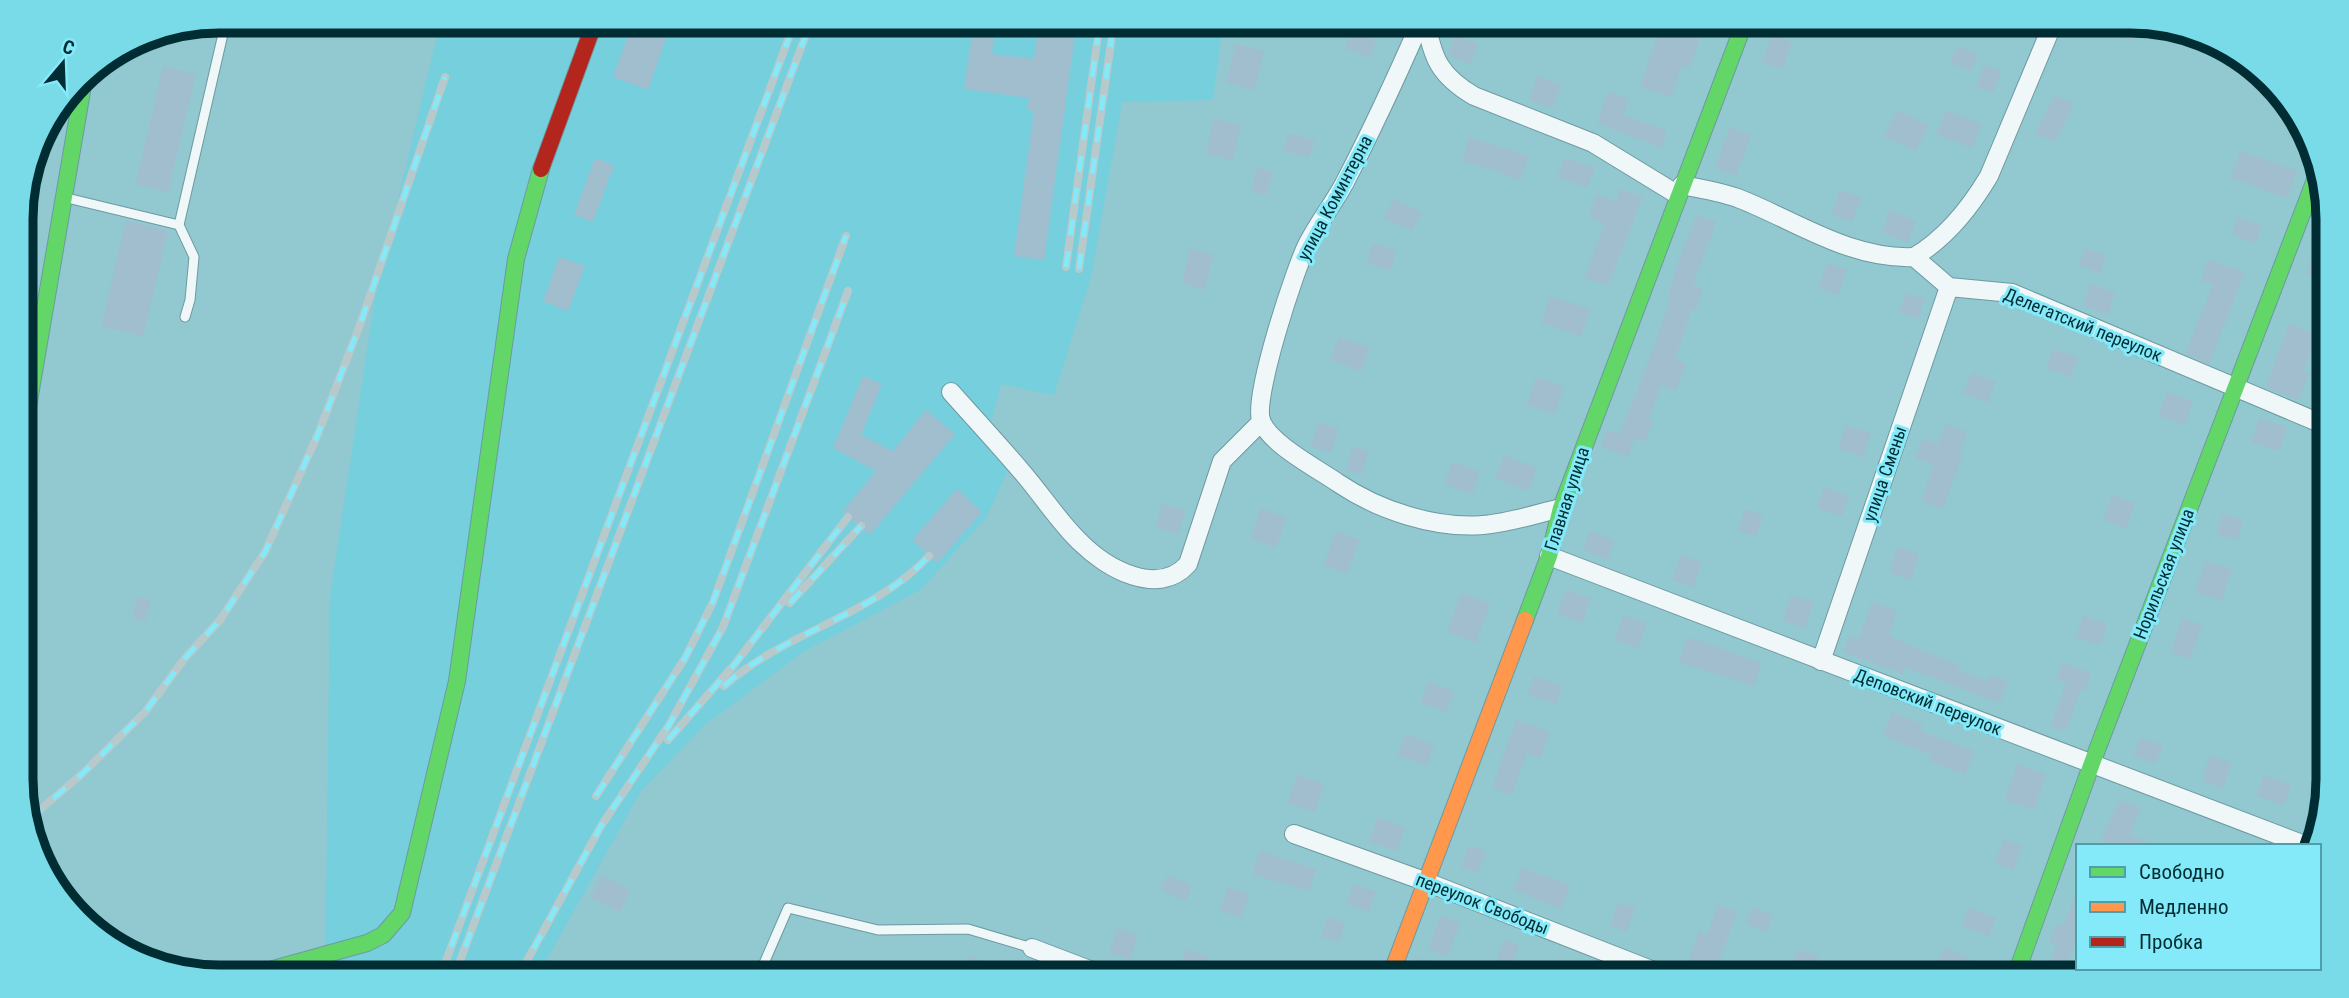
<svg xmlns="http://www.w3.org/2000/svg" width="2349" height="998" font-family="'Roboto Condensed',sans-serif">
<rect width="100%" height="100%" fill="#92c8d0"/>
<polygon fill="#76cfdc" points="445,21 1223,21 1213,100 1122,102 1091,277 1054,395 1001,384 987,438 1009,468 986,518 920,590 803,652 706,724 641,791 537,977 325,977 330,597 375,297 435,44"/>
<g fill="#a1bece">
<polygon points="633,21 672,21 648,90 613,77"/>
<polygon points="1039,21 1077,21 1044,260 1014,256 1034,111 1027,110 1029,98 964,89 972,35 994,38 992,54 1034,59"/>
<polygon points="1662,21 1705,21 1690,68 1682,65 1671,97 1640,87"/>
<polygon points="2113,21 2136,24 2130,41 2109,33"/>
<polygon points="1350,31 1376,40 1371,57 1345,49"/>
<polygon points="1455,35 1478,44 1471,64 1448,55"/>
<polygon points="1772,35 1792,42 1783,69 1762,62"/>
<polygon points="1235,44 1264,51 1255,90 1226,83"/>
<polygon points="1957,46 1978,55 1971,71 1950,63"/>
<polygon points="1984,65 2001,71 1994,93 1976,87"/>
<polygon points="163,66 196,74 168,192 136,184"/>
<polygon points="1537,76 1561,85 1553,108 1529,100"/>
<polygon points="1608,92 1629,99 1624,115 1667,131 1661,148 1597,123"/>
<polygon points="2054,95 2074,104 2056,141 2035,134"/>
<polygon points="1897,110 1929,125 1916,151 1884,136"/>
<polygon points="1946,110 1982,125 1972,148 1936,134"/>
<polygon points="1214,118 1241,125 1233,160 1206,154"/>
<polygon points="1730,127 1751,135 1736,176 1715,168"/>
<polygon points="1289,133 1315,141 1309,158 1283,150"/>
<polygon points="1468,137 1529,156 1520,181 1499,171 1462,161"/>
<polygon points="2240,151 2297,171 2287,198 2231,178"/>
<polygon points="595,158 614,165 593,222 574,215"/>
<polygon points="1565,158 1595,168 1587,188 1557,177"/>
<polygon points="1257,167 1273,172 1267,195 1251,191"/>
<polygon points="1620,189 1643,197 1608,285 1584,278 1605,224 1589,217 1597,194 1616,202"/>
<polygon points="1839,190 1861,197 1853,222 1832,215"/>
<polygon points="1393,199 1422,212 1412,231 1384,218"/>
<polygon points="1890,210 1916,221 1908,243 1882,232"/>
<polygon points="1697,215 1716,222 1693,285 1703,289 1696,310 1692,309 1675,359 1686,364 1676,391 1661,385 1649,419 1653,421 1645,442 1635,438 1628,457 1601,447 1607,430 1619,434 1629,411 1650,357 1670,301 1667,300 1676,268"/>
<polygon points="2238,217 2262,226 2256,243 2232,235"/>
<polygon points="126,221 168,231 143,336 101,326"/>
<polygon points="1373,243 1396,250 1390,271 1367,263"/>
<polygon points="1190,248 1213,255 1205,290 1182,283"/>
<polygon points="2085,248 2106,256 2100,274 2079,265"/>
<polygon points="2313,255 2326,259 2327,281 2306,274"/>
<polygon points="559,257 585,266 568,311 543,301"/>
<polygon points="2208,260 2245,272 2209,364 2185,354 2213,284 2201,280"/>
<polygon points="1827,263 1847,270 1839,295 1818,288"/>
<polygon points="2090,284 2115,292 2108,315 2083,306"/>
<polygon points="1906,293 1924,299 1918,319 1899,313"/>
<polygon points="1550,296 1590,309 1581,336 1541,323"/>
<polygon points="2289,324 2318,335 2303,371 2309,373 2299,400 2266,387"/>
<polygon points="1339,337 1370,348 1361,371 1330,360"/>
<polygon points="2053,349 2078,357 2071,377 2046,369"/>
<polygon points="1972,372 1996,382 1987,403 1963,393"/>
<polygon points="863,376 882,384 861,435 893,451 926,410 955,434 870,535 842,512 876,471 833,448"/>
<polygon points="1536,377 1564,387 1555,414 1527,405"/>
<polygon points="2167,392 2193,401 2185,425 2158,416"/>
<polygon points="2259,418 2287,427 2279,451 2251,442"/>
<polygon points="1319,422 1339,429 1331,453 1311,446"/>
<polygon points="1946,424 1967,432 1959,453 1963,454 1943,509 1921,501 1933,465 1915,458 1923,438 1938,444"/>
<polygon points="1846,425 1871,434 1863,457 1838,449"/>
<polygon points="1352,446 1368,451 1362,475 1346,470"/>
<polygon points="1504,455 1537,468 1528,491 1495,478"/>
<polygon points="1452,462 1480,472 1472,494 1444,484"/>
<polygon points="1824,487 1849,496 1842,516 1817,508"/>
<polygon points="957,489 982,512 937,563 912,540"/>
<polygon points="2112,495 2135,503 2126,528 2103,520"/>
<polygon points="1162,504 1185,510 1179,534 1156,528"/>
<polygon points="1261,508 1287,518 1276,548 1251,538"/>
<polygon points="1745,509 1763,515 1756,536 1738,531"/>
<polygon points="2222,514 2243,520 2237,540 2216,534"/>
<polygon points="1336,531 1360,540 1347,574 1324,565"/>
<polygon points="1590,531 1615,541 1607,560 1583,550"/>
<polygon points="1897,547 1919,554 1911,580 1889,573"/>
<polygon points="1681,555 1702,562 1693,588 1672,580"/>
<polygon points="2206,561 2232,570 2221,601 2195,592"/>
<polygon points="1566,589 1591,599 1582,623 1557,614"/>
<polygon points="1461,593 1490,604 1476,643 1447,632"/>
<polygon points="1791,595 1814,602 1805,628 1783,621"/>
<polygon points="137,597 151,600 145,621 132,618"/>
<polygon points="1872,602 1897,611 1889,636 1960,666 1958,670 1988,681 1990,675 2008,681 2000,703 1905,667 1903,674 1843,652 1850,635 1859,639"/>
<polygon points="1623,615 1647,623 1638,648 1615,640"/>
<polygon points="2083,616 2107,624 2100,645 2076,637"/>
<polygon points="2182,618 2202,625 2190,659 2171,653"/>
<polygon points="1688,637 1762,663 1754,686 1679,662"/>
<polygon points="2062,662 2091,673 2085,690 2081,689 2066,731 2051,726 2066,683 2056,679"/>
<polygon points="1534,676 1562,686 1556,704 1528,695"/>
<polygon points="1428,682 1454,691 1446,712 1421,703"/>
<polygon points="1892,712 1923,724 1920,731 1974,751 1965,775 1929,761 1931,755 1883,736"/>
<polygon points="1516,720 1550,732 1541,758 1527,753 1512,795 1492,788"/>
<polygon points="1405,734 1434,745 1427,766 1398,756"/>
<polygon points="2140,738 2163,745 2156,764 2133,756"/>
<polygon points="2210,755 2232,763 2223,788 2202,781"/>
<polygon points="2017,764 2046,774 2034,810 2005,800"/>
<polygon points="1297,775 1324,784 1315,812 1288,803"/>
<polygon points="2264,775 2291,785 2284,805 2256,796"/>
<polygon points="2120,800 2141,808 2130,834 2156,846 2119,846 2100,840"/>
<polygon points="1378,817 1405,828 1397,851 1369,842"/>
<polygon points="2004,839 2022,846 2013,870 1995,863"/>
<polygon points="1469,845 1486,851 1478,873 1461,867"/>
<polygon points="1260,851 1316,869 1309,891 1252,874"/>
<polygon points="1522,868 1570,885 1561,909 1514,890"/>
<polygon points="1167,875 1192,885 1186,901 1161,890"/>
<polygon points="601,876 630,889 620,912 590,898"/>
<polygon points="1353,884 1376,891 1369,912 1346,904"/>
<polygon points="1228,887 1249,894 1241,918 1220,910"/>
<polygon points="2077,891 2078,938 2067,963 2072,964 2068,977 2045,977 2056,945 2049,942 2057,924 2063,926"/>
<polygon points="1618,903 1635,908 1627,932 1610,926"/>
<polygon points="1718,905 1737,912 1716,970 1689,960 1699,931 1707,934"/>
<polygon points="1753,907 1773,915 1767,932 1746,924"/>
<polygon points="1968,908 1996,917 1989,936 1962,926"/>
<polygon points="1441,916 1460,923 1448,956 1428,949"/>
<polygon points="1328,917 1345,924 1338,942 1321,936"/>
<polygon points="1118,928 1138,936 1130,960 1109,952"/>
<polygon points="1504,940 1519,945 1511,970 1495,965"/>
<polygon points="1944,948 1978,962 1972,977 1946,977 1934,972"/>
<polygon points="1186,949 1208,956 1205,965 1233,977 1176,977"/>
<polygon points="1798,949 1818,956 1813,972 1793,966"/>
<polygon points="971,956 1021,976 1021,977 963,977"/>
<polygon points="1417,957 1431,962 1425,977 1410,977"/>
</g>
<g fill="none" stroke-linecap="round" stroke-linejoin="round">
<g stroke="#6d9aa1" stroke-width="11">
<g id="lane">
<polyline points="67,198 179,225 226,21"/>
<polyline points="179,225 194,257 190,300 185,317"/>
<polyline points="758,977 788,908 878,930 968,929 1032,948"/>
</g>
</g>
<g stroke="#6d9aa1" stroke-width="20">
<g id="street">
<path d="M1421 21C1397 76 1372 130 1344 184 1333 204 1319 222 1308 243 1295 268 1253 397 1261 420 1268 443 1318 469 1338 483 1378 510 1435 529 1483 525 1509 523 1536 514 1561 508"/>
<path d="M1426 21C1432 58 1440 76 1474 96L1593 143 1678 195"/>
<path d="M1682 185C1701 189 1722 192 1740 199 1796 221 1851 260 1914 257L1949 287 2012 293 2327 426"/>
<path d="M1914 257C1946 238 1970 208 1989 176L2054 21"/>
<path d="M951 392C975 419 999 445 1022 472 1042 495 1059 522 1080 542 1106 568 1158 598 1188 564L1222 461 1261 422"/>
<polyline points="1549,556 2307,846"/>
<polyline points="1821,661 1949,287"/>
<polyline points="1294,834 1424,881 1669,977"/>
<polyline points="1032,948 1108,977"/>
</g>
</g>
<g stroke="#6d9aa1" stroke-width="18">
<g id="fast">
<polyline points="22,442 85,74"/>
<polyline points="1525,620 1549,556 1561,508 1745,21"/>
<polyline points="244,977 367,943 383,935 402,913 457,681 516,259 541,169"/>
<polyline points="2015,977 2092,763 2318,172"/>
</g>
</g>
<g stroke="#6d9aa1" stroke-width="18">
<polyline id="slow" points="1390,977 1525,620"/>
</g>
<g stroke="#6d9aa1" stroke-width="18">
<polyline id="jam" points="541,169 595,21"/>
</g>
<use href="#lane" stroke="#eff7f8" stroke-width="9"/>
<use href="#street" stroke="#eff7f8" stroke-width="18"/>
<use href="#fast" stroke="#63d668" stroke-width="16"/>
<use href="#slow" stroke="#ff974d" stroke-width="16"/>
<use href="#jam" stroke="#b3261e" stroke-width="16"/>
<g stroke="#b7c9cb" stroke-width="8">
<g id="rail">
<polyline points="1066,267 1100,21"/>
<polyline points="1079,269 1114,21"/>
<polyline points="790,603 861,526"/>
<path d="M724 686C786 631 873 616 929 556"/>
<polyline points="668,740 734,665 848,517"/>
<polyline points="596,796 685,658 713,602 846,236"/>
<polyline points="29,819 82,774 145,712 185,658 220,620 265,552 318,434 361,322 445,77"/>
<polyline points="440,977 795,21"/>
<polyline points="454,977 811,21"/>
<polyline points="518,977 601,826 669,725 723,627 848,291"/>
</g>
</g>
<use href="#rail" stroke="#84e9f8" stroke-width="5" stroke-dasharray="16" stroke-linecap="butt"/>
</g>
<g text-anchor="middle" stroke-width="6" stroke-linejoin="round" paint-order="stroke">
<g font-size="18" fill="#002d33" stroke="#84e9f8">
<text transform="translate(1335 198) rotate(-62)" y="6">улица Коминтерна</text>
<text transform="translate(2083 325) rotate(22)" y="6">Делегатский переулок</text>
<text transform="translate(1885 474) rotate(-71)" y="6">улица Смены</text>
<text transform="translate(1567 499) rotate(-72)" y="6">Главная улица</text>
<text transform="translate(2164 574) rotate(-69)" y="6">Норильская улица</text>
<text transform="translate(1928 702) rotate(21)" y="6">Деповский переулок</text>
<text transform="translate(1482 904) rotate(21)" y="6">переулок Свободы</text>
</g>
</g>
<path d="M0 0H2349V998H0ZM219 33H2130A186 186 0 0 1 2316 219V779A186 186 0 0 1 2130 965H219A186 186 0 0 1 33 779V219A186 186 0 0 1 219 33Z" fill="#79dae8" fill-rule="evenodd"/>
<path fill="none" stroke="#002d33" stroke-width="9" d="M219 33H2130A186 186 0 0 1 2316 219V779A186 186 0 0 1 2130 965H219A186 186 0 0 1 33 779V219A186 186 0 0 1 219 33Z"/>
<rect x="2076" y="844" width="245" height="126" fill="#84e9f8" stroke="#4f9ea9" stroke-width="2"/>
<rect x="2090" y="867" width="35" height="10" fill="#63d668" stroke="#4f9ea9" stroke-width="2"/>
<text x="2139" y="879" font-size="21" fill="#002d33">Свободно</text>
<rect x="2090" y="902" width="35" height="10" fill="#ff974d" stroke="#4f9ea9" stroke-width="2"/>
<text x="2139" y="914" font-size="21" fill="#002d33">Медленно</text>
<rect x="2090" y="937" width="35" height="10" fill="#b3261e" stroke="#4f9ea9" stroke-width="2"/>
<text x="2139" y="949" font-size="21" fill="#002d33">Пробка</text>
<g transform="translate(63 63) rotate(19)" stroke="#84e9f8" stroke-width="5" paint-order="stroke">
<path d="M0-5L12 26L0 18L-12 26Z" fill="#002d33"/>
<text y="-10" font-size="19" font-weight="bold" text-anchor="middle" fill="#002d33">С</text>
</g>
</svg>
